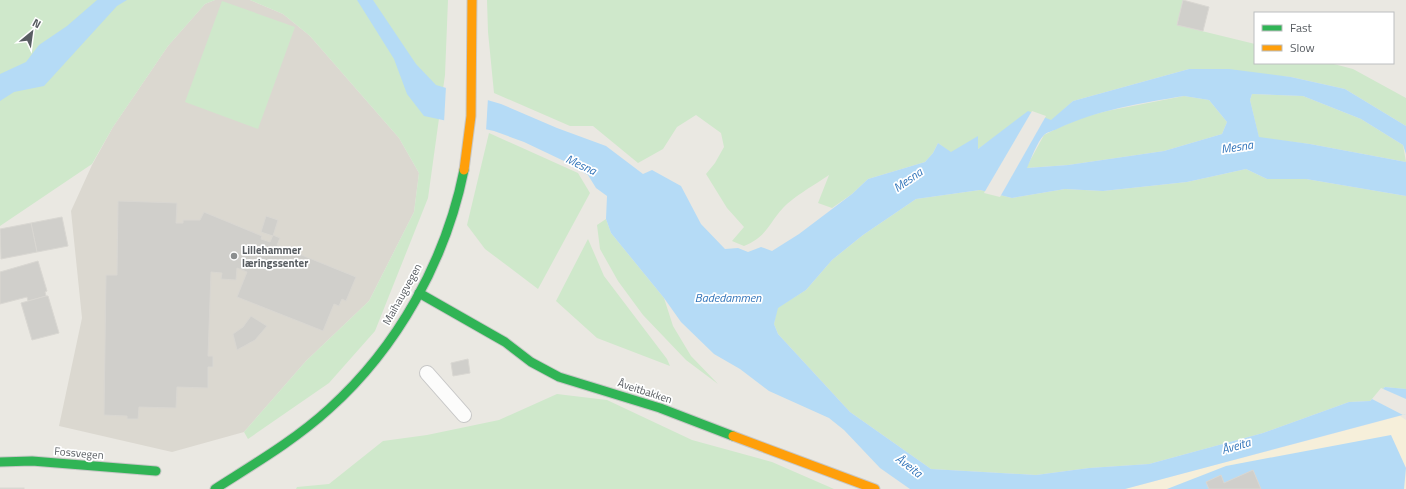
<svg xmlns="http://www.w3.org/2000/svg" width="1406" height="489" font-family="'Titillium Web',sans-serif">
<rect width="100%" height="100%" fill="#eae8e2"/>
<polygon fill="#f6efda" points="1400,416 1406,420 1406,489 1125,489"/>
<polygon fill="#dbd8d0" points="215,0 250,0 283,14 310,36 399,138 419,173 414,212 369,301 306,361 244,432 172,452 59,426 82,318 71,211 92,165 113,127 168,46 205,4"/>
<g fill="#cfe8cb">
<polygon points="0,0 215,0 205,4 168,46 113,127 92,164 0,226"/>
<polygon points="250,0 448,0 445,75 428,198 375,331 329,383 248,439 244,432 306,361 369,301 414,212 419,173 399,138 310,36 283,14"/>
<path d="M487 0H1183L1177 25 1255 44V63H1330L1353 69 1406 98V126L1345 89 1291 77 1189 69 1073 101 1051 121 988 142 978 149V137L951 153 938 143 933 153 925 162 868 179 852 194 832 208 818 203 829 175C816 184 793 197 783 208 768 224 767 237 744 246L732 241 744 227 727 208 706 174 715 163 724 147 721 133 696 115 677 127 663 149 638 163 593 126H570L494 93 488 32Z"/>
<polygon points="222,1 295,27 258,129 185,102"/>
<polygon points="1252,94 1303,96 1361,119 1403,145 1406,162 1310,144 1259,138 1250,100"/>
<polygon points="1184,96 1209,100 1227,122 1222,134 1164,151 1068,165 1026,168 1044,135 1060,127 1084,117 1107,111"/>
<polygon points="489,133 578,173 590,193 538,289 485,249 467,225"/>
<polygon points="1246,169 1267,179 1306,179 1406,196 1406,389 1385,387 1370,401 1349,402 1263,433 1149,464 1089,468 1036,475 931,469 850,412 778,334 774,324 777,308 806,290 832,260 863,235 916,199 980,190 1012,198 1065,189 1103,191 1187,182"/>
<polygon points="606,219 611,233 664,298 673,326 691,356 718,384 686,360 643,315 618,281 600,249 597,225"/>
<polygon points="588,239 604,276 667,359 670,366 597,338 556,301"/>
<polygon points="557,394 607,400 692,440 772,462 834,489 296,489 297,487 329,484 383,441 427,435 499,420"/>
</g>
<g fill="#b5dbf6" fill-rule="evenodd">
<polygon points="97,0 127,0 117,6 44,86 14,92 0,101 0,74 26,62 39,45 67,26"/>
<path d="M357 0H373L416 64 436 85 501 104 557 128 606 146 643 174 652 170 681 186 701 224 725 249 738 248 748 252 761 247 772 251 799 234 852 194 868 179 925 162 933 153 938 143 951 152 978 136V149L1028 111 1051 120 1073 101 1189 69H1229L1291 77 1345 89 1406 126V154L1403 145 1361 119 1303 96 1252 94 1250 100 1259 137 1310 144 1406 162V196L1306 179H1267L1246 169 1187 182 1103 191 1065 189 1012 198 980 190 916 199 863 235 832 260 806 290 778 308 774 324 778 334 850 412 931 469 1036 475 1089 468 1149 464 1263 433 1349 402 1370 401 1385 387 1406 389V414L1125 489H910L880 468 844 430 829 418 769 391 740 369 714 354 681 322 664 298 611 233 606 219 607 196 596 188 588 175 564 161 524 142 494 131 424 116 407 94 394 59ZM1184 96 1209 100 1227 122 1222 134 1164 151 1068 165 1027 168C1031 159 1037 142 1044 135 1047 132 1053 131 1057 129 1097 110 1141 103 1184 96Z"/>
<polygon points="1391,435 1406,468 1404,489 1167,489 1226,466"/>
</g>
<g fill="#eae8e2">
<polygon points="446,86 488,98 486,131 444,123"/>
<polygon points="1032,111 1046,116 1000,197 984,193"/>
<polygon points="1381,388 1406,399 1406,414 1403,415 1372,399"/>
</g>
<g fill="#d0cfcb" stroke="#d9d7d2">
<polygon points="1183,0 1209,7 1203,31 1177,25"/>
<polygon points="118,201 177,203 176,223 183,223 183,220 200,220 204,212 262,236 261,239 270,242 273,235 280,238 277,245 356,277 346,301 342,299 339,306 334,304 323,331 237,297 247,272 237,268 236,280 221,279 222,273 211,272 208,356 213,356 213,367 208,367 208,388 177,387 176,408 139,407 138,419 127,419 127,416 104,415 106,275 117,275"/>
<polygon points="266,216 278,220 273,236 261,232"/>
<polygon points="62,217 68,246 37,252 31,223"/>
<polygon points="31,223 37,252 1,259 0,229"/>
<polygon points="38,261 47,291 45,292 46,296 28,301 27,297 0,304 0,272"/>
<polygon points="46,296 48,296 59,333 32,340 21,303"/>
<polygon points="251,316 267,326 255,340 237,350 233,334 243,327"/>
<polygon points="468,359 470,373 453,376 451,363"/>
<polygon points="1253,470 1261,489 1209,489 1206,482 1221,475 1224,483"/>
<rect x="0" y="488" width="24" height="1"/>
</g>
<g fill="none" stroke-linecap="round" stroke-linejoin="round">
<g stroke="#c7c7c7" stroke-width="16">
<polyline id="lane" points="427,373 464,415"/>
</g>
<g stroke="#c7c7c6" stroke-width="11">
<g id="fast">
<polyline points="419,293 505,342 531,362 559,377 660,408 733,436"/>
<polyline points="0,462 32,461 156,471"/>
<path d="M215 489C254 464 295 440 329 409 398 347 446 260 464 170"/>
</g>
</g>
<g stroke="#c7c7c6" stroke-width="11">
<g id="slow">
<polyline points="464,170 471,116 472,0"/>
<polyline points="733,436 875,489"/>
</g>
</g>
<use href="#lane" stroke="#fcfcfb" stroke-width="14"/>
<use href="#fast" stroke="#30b455" stroke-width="9"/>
<use href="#slow" stroke="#ff9f0a" stroke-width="9"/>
</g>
<circle fill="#8b8e8f" stroke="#fff" stroke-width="1.5" cx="234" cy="256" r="4"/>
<g text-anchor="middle" stroke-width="3.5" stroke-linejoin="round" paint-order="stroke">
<g font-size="11" font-weight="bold" fill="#585d62" stroke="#fff" text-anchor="start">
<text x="242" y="254">Lillehammer<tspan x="242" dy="13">læringssenter</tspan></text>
</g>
<g font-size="11" fill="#585d62" stroke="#fff">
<text transform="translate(402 294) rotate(-61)" y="4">Maihaugvegen</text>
<text transform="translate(645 391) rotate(18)" y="4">Åveitbakken</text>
<text transform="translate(79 453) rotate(5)" y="4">Fossvegen</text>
</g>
<g font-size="12" font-style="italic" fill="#3275ba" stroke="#fff">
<text transform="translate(1237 147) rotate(-8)" y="4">Mesna</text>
<text transform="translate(581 165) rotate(25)" y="4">Mesna</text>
<text transform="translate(908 180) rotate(-35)" y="4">Mesna</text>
<text x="728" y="302">Badedammen</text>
<text transform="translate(1236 446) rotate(-16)" y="4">Åveita</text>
<text transform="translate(909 466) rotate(37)" y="4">Åveita</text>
</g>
</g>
<rect x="1254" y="12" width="140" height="52" fill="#ffffff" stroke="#bcbec0"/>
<rect x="1262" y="25" width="20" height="6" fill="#30b455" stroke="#bcbec0"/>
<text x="1290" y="32" font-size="12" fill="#585d62">Fast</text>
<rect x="1262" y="45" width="20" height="6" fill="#ff9f0a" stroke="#bcbec0"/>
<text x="1290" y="52" font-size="12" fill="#585d62">Slow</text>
<g transform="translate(32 32) rotate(29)" stroke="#ffffff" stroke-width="3" paint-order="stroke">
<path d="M0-3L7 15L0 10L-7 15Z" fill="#585d62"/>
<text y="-6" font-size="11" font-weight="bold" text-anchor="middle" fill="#585d62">N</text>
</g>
</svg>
